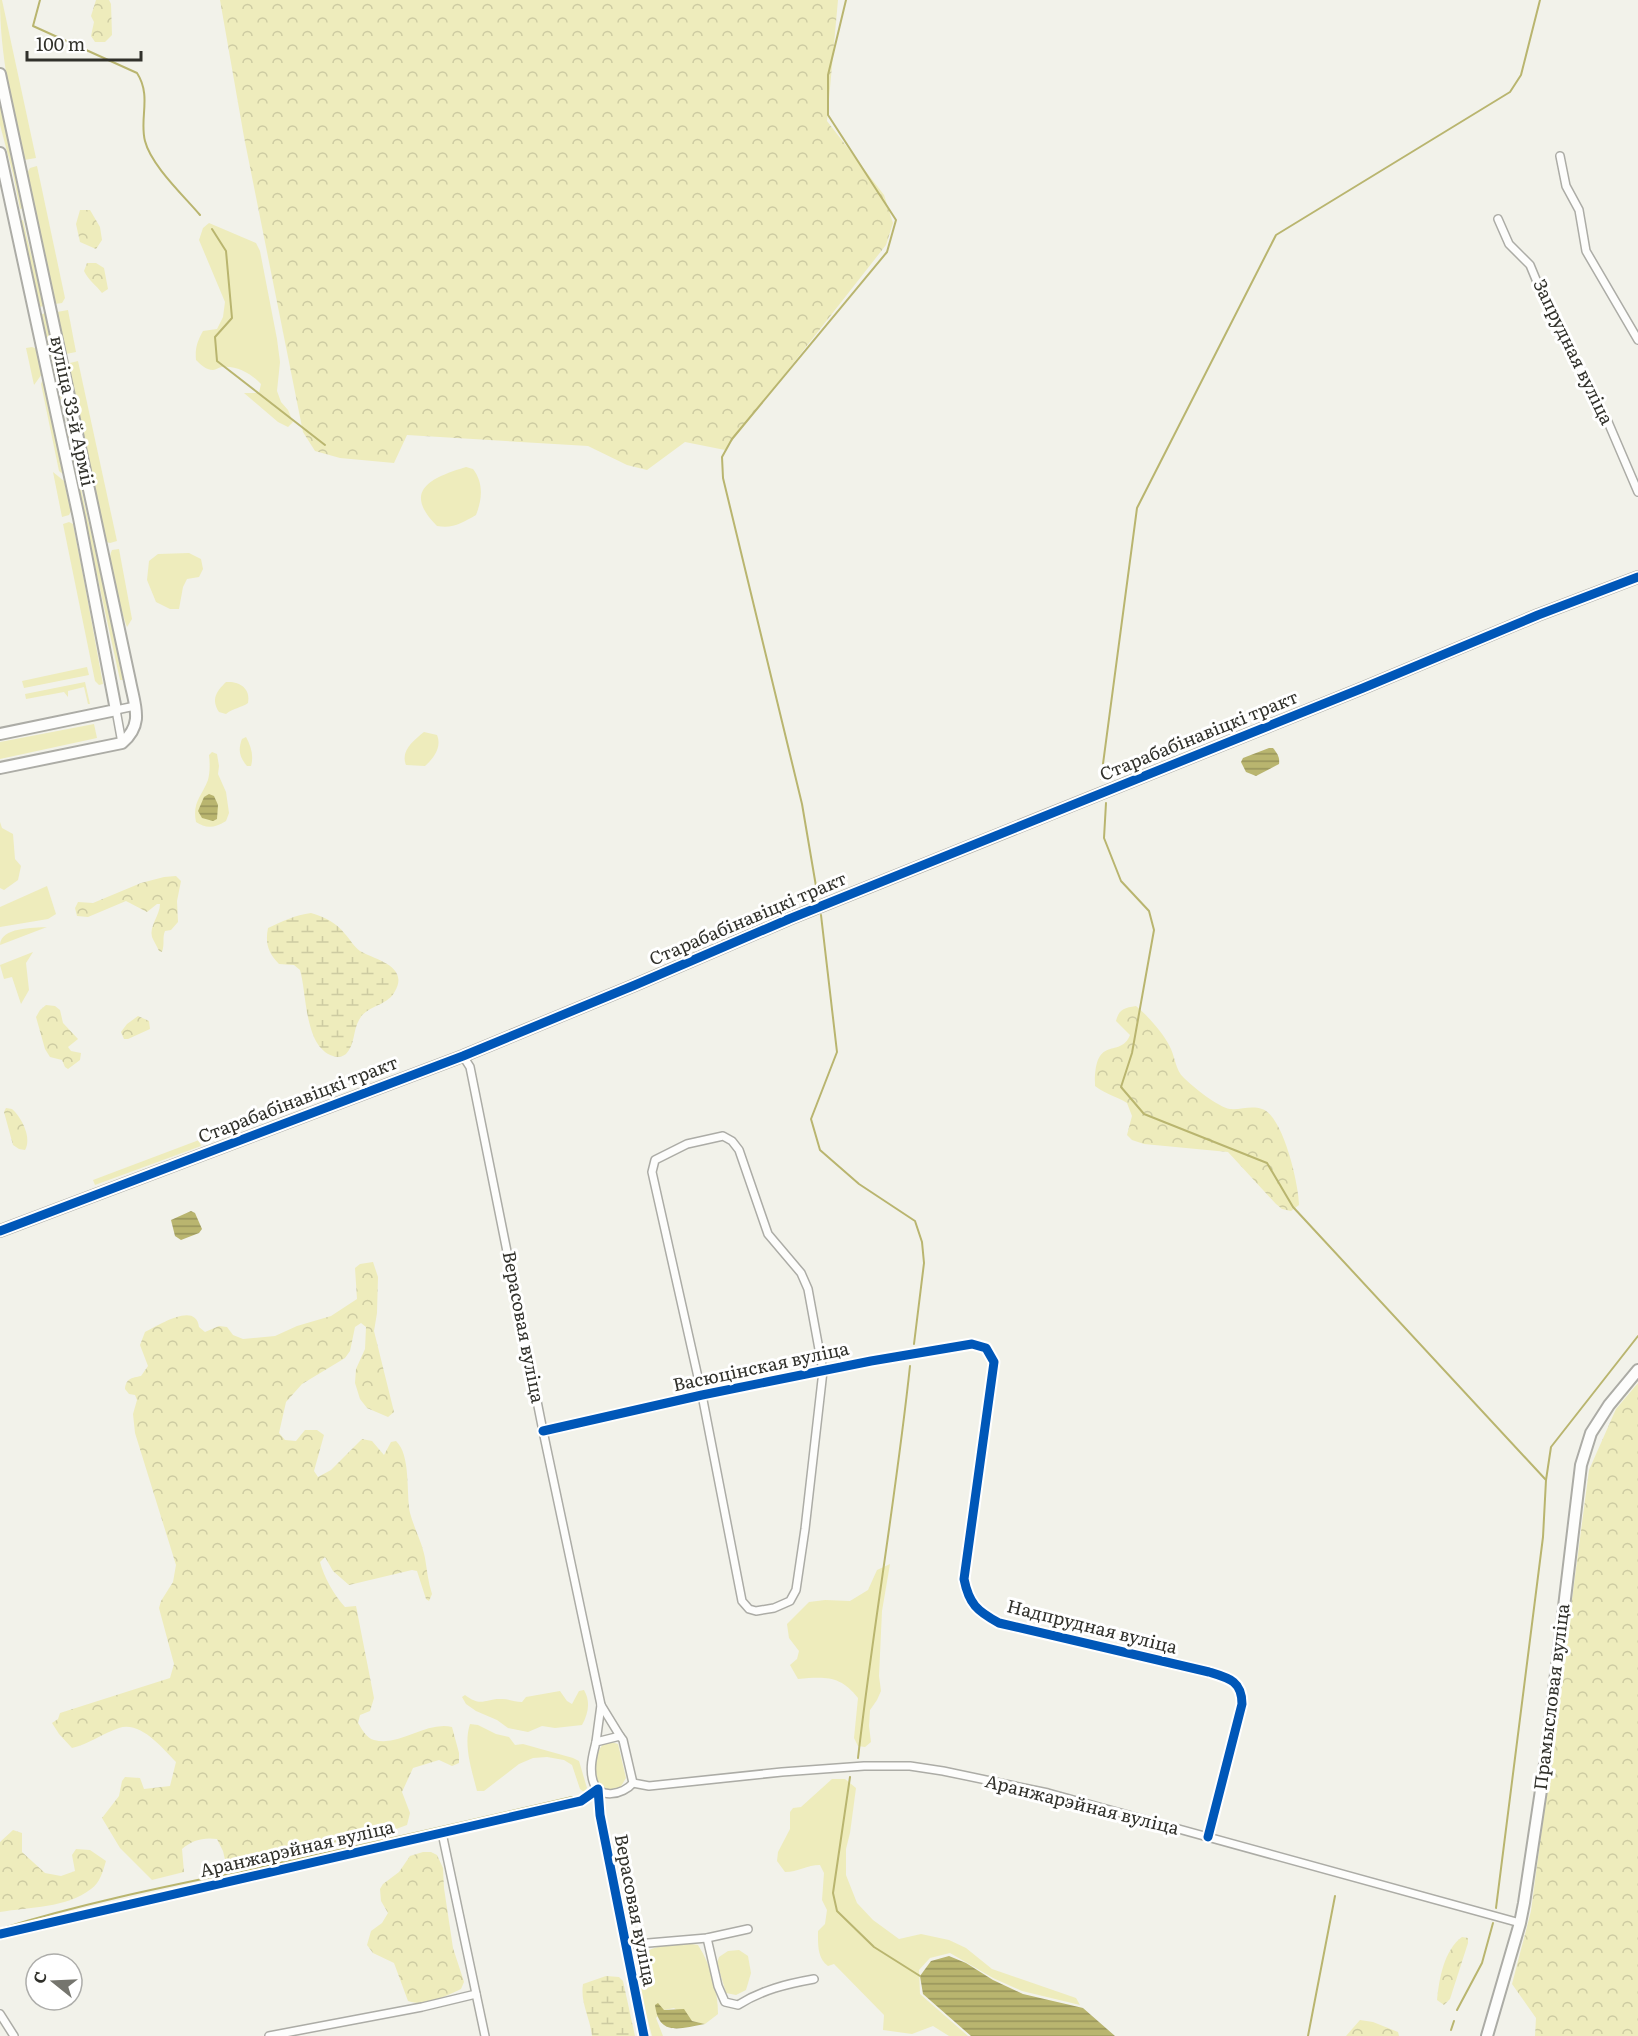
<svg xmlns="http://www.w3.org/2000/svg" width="1638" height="2036" font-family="Literata,serif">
<defs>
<pattern id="forest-crowns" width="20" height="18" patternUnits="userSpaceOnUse" patternTransform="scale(1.5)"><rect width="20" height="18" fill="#eeecbc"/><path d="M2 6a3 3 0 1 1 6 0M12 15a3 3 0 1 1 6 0" fill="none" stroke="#cdcba2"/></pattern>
<pattern id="wetland-marsh" width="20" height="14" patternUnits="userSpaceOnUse" patternTransform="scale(1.5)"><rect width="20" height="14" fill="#eeecbc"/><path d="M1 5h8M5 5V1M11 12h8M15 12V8" fill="none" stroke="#cdcba2"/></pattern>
<pattern id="water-rules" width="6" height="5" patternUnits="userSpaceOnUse" patternTransform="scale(1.5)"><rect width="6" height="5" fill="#b9b56f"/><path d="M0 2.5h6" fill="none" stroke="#97945b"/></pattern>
</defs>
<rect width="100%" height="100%" fill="#f2f2ea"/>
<g fill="#eeecbc">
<path d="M0 0H2L36 158 24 160C12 106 0 56 0 0Z"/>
<polygon points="0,98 23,208 20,209 13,174 0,125"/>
<polygon points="37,166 65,298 62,303 55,304 27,173 30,168"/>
<path d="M23 220C29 249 38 277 44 306L39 307 20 221Z"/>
<path d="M209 223 256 243 260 251 277 339 280 362 277 391 281 402 288 410 293 422 288 427 278 422 244 393H259L261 384C252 374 236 365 222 367 219 367 216 370 213 370 206 370 200 364 196 360 195 348 197 342 203 331L217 329 223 317 225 302 199 240 203 228Z"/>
<polygon points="68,310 76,352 66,354 57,312"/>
<polygon points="45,313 66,412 64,412 40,315"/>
<polygon points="32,347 37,349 42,374 34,385 26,348"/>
<polygon points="78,361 117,541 110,543 106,542 68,366 70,363"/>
<polygon points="43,379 63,474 59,471 41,384"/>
<polygon points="66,424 115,636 123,680 120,680 64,425"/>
<path d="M466 467 473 469C484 483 482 500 476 515 462 523 453 529 437 526 402 491 430 478 466 467Z"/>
<polygon points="53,472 64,481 71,511 69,515 62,517"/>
<path d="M69 522 73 524C84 577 93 630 103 684L99 685 95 681 63 524Z"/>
<path d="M119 549 132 619 127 627C122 611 104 564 112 550Z"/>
<polygon points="189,553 201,559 203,569 199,577 187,579 183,587 179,609 170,609 156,602 147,580 149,561 158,554"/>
<polygon points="87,667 89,675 24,688 22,681"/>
<polygon points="85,682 90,704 88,704 84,687 68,691 68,697 64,692 26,699 25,694"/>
<path d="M226 682C239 681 251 688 248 703 241 708 233 708 226 714L219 712C211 699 216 692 226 682Z"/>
<polygon points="94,724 97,738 0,759 0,742"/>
<path d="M424 732 437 735C442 747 434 758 425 766L406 765C400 751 414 740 424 732Z"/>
<path d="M246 737C251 746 254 756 251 766H247C239 757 238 749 242 739Z"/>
<path d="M212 752 217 754 219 766 218 774 226 792 229 813 226 821C215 828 206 829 196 822 192 802 202 796 208 780 210 772 210 764 209 755Z"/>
<polygon points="0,822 2,828 13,834 15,859 21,866 18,880 4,890 0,888"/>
<polygon points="47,886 56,914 48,919 0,927 0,907"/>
<path d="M47 927 0 945C1 927 33 928 47 927Z"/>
<polygon points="33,952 26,963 29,990 21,1004 12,977 4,979 0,965"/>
<polygon points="241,1124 243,1129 207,1143 205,1137"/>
<polygon points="199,1140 201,1146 95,1185 93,1180"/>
<path d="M890 1564 882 1611 879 1676 881 1691 877 1700 870 1710 869 1726 871 1742 865 1747 858 1746 854 1738 858 1698C840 1675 825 1677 798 1679L790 1665 797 1659 799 1651 789 1638 787 1624 809 1602 825 1600 850 1601 868 1590 877 1570Z"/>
<path d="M584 1690C591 1702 588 1714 582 1725L555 1728 542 1726 528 1732 508 1728 497 1720 476 1711 466 1704 462 1697 465 1695C482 1708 485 1698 502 1699 509 1699 515 1702 522 1702L526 1697 560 1691 567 1701 572 1704 579 1691Z"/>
<path d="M470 1724 478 1725 496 1734 509 1737 515 1745 523 1744 573 1758 579 1761 587 1788 584 1792 580 1789 572 1765 564 1760 547 1757 533 1758 519 1764 484 1791H477C472 1771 463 1745 470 1724Z"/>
<path d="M608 1741 618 1744 626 1778 620 1788C616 1788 610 1790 606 1789 590 1786 593 1746 608 1741Z"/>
<path d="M832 1779H845L856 1788 850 1833 846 1849V1875L857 1903 873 1920 899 1939 921 1934 949 1940 966 1948 992 1969 1076 1998 1080 2005 1022 1991 993 1978 950 1953 930 1958 919 1970 920 1994 968 2036H949L933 2026 912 2034 883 2030 884 2015 834 1964 828 1966C817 1958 818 1944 818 1931L825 1924 827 1910 822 1900 824 1873 820 1865C807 1865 798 1872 785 1872L777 1861 778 1852 790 1829V1812L793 1808 801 1807Z"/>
<path d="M686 1943 698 1945C711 1965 718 1991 718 2014L705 2024 692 2021 674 2008 664 2010 656 2018 663 2036H652L634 1968C644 1944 664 1946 686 1943Z"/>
<polygon points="739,1950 748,1956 751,1973 746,1990 736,1995 726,1993 717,1963 719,1957 728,1951"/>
</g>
<g fill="url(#forest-crowns)">
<polygon points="96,0 109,0 111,4 112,35 105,42 95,42 91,36 94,22 91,16"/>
<polygon points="220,0 838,0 827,121 884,195 893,223 886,245 725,450 685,442 647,470 627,465 588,446 407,435 394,463 340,458 315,451 303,432 244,137"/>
<polygon points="80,210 90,210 100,227 102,240 96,249 80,242 76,224"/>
<path d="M87 263H96L104 268 108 289 102 293C96 285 89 281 84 271Z"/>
<path d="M176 876 181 881 177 901 178 922 171 930 165 931C162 938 165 944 162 952L159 951C157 946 154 942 152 937 149 926 160 915 160 904H157L147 912 126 901 88 917 77 916 75 908 78 902 93 903 141 883 164 877Z"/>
<polygon points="46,1005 55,1006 60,1010 63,1023 78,1039 68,1047 71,1051 81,1053 80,1060 68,1069 65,1067 62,1060 50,1057 45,1049 36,1017 40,1010"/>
<path d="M1136 1006C1147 1015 1163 1033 1169 1045 1175 1055 1175 1070 1184 1078 1193 1087 1218 1107 1230 1109 1241 1110 1251 1105 1262 1109 1283 1115 1299 1185 1299 1205L1291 1211 1282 1209 1276 1204 1228 1152 1144 1144 1132 1140 1127 1135 1132 1116 1127 1103C1116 1096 1105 1094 1095 1086 1094 1032 1120 1060 1130 1035L1116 1021C1119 1009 1124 1008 1136 1006Z"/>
<polygon points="138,1016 149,1021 150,1029 128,1039 124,1039 121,1032 127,1024"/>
<path d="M6 1108 12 1109C22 1118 32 1138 25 1150L19 1149 13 1145 4 1112Z"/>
<path d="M373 1262 378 1277 377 1313 374 1331 394 1412 388 1417 367 1408 360 1399 355 1383 356 1369 365 1349 366 1327 361 1323 355 1327 350 1351 345 1358 302 1384 286 1402 279 1433 285 1440 296 1441 305 1430H317L324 1435 314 1471 318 1477 331 1470 362 1439 372 1441 384 1455 391 1442 396 1441C411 1455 406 1492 410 1513 414 1528 422 1542 425 1558 427 1570 428 1582 432 1594L429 1601 426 1599 417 1571 412 1570 349 1585 333 1571 325 1557 320 1562C324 1577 334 1595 345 1607L356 1606 374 1698 370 1711 360 1715 358 1723C362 1729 366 1738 374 1740 400 1747 426 1721 452 1727L459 1753V1763L452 1766 439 1760 413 1768 402 1792 410 1813 407 1825 385 1833 226 1864 223 1851 217 1839C204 1837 192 1840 182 1849L184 1872 152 1880 120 1848 102 1818 119 1796 122 1781 125 1777 140 1778 144 1789 170 1786 176 1762C162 1748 141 1721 119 1728 103 1733 89 1744 72 1748L59 1734 52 1723 58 1719 60 1713 170 1678 174 1664 159 1608 161 1601 173 1582 176 1565 135 1433 133 1414 137 1400 135 1395 129 1394 125 1389C126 1378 132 1378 141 1376L148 1366 140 1345 145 1332C159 1325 196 1301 199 1327L205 1332 219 1326 227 1327 233 1335 243 1339 275 1336 297 1326 331 1316 357 1299 355 1268 360 1264Z"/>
<polygon points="1638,1383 1638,2036 1535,2036 1536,2018 1512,1984 1531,1911 1589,1470 1616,1409"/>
<path d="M13 1830 22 1833V1852L45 1873 61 1876 75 1871 72 1855 76 1849 90 1850 106 1861C103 1871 100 1883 91 1889 67 1908 29 1907 0 1912V1842Z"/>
<path d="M423 1852H431L437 1855 443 1868 444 1888 453 1948 464 1982 461 1989C446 1996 425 2007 408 2001L394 1963 373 1953 367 1945 371 1931 382 1923 388 1913 381 1901 380 1889 383 1884 399 1872 410 1856Z"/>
<path d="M1462 1937 1468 1938V1943L1450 1999 1444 2005 1437 2000C1439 1979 1444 1950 1462 1937Z"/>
<polygon points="1360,2020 1373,2022 1398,2032 1399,2036 1346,2036"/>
</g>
<g fill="url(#wetland-marsh)">
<path d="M311 913C324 917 336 922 345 934 350 939 354 947 360 951 375 960 411 966 394 993 386 1006 366 1006 359 1020 353 1030 355 1045 346 1054 342 1057 337 1058 333 1056 304 1047 307 993 300 970L294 965 279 964C268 953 265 943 268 928 283 921 295 915 311 913Z"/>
<path d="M606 1976 619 1977 623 1981 635 2036H592C590 2017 580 2003 583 1984Z"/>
</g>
<g fill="url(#water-rules)">
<path d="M1269 748H1273C1277 753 1280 757 1279 764L1256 776 1246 772 1241 762 1243 758Z"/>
<polygon points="209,794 214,796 218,805 217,819 213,821 202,818 198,811 204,797"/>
<polygon points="191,1211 195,1213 202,1229 199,1233 181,1240 175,1236 171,1220"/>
<polygon points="949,1956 966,1963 993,1980 1023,1994 1083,2008 1115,2036 971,2036 923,1994 920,1976 931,1961"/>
<path d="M658 2003 664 2010 684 2009 692 2021 705 2024C678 2029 659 2036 655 2005Z"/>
</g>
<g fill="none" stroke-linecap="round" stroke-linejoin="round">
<g stroke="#b9b56f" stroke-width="2">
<path d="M40 0 33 26 137 73C152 96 139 119 145 141 151 165 183 195 200 215"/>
<polyline points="212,229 226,251 232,318 215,337 217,361 325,445"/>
<polyline points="1101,779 1137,508 1276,235 1510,92 1521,75 1540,0"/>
<polyline points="1106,803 1104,838 1121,881 1149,911 1154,930 1132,1053 1121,1087 1144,1114 1267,1163 1293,1207 1546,1480"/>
<polyline points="818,898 802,804 723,478 722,457 732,439 887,252 896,220 828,115 828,75 846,0"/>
<polyline points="821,915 837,1052 811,1119 820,1150 859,1184 915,1221 922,1242 924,1263 914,1344"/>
<path d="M858 1758C873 1627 896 1497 910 1366"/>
<polyline points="850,1777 833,1893 837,1911 874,1947 920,1976"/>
<polyline points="1496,1908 1543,1537 1546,1480 1551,1447 1638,1336"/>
<path d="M0 1929C86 1902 174 1885 261 1867 365 1845 469 1821 572 1797"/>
<polyline points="1457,2010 1482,1963 1493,1923"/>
<polyline points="1451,2030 1454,2021"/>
<polyline points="1308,2036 1335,1896"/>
</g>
<g stroke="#acaca6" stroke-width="10">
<g id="street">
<polyline points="1560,156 1566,186 1579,210 1586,251 1638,340"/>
<polyline points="1498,219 1509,244 1530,265 1542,294 1608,422 1638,492"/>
<polyline points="122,743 116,710 135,706"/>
<polyline points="463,1056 470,1067 543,1431 601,1705 596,1742"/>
<polygon points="723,1136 732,1141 739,1150 768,1234 801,1273 808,1289 823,1371 805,1529 796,1590 790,1601 774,1608 756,1611 749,1609 742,1601 702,1395 652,1172 655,1160 687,1144"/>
<path d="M543 1431 702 1395 871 1361 972 1344 986 1348 994 1362 964 1579C969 1604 977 1611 999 1623L1209 1672C1229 1678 1242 1681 1242 1704L1208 1837"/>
<polyline points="601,1705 620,1736"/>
<path d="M620 1736 623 1740 633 1783C623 1795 598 1800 593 1781 589 1768 593 1754 596 1742Z"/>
<polyline points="633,1783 649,1786 782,1772 864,1766 910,1766 943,1771 1048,1793 1520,1923"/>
<polyline points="442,1833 485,2036"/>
<polyline points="0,1934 581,1801 598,1789 600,1815 644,2036"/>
<path d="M707 1938 718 1986 725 2002 738 2005C762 1990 786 1984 814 1979"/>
<polyline points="625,1945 707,1938 748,1929"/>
<polyline points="0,2014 14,2036"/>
<polyline points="269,2036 422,2007 476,1994"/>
</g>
</g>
<g stroke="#acaca6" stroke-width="14">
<g id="secondary">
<path d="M0 74 130 681C135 707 144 724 122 743L0 768"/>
<polyline points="0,153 79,518 116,710 0,734"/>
<polyline points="0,1231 463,1056 635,985 789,919 1363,688 1538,615 1638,577"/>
<polyline points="1487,2036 1520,1923 1524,1903 1546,1757 1581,1465 1591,1433 1609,1405 1638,1370"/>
</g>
</g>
<use href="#street" stroke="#fdfdfc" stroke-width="7"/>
<use href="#secondary" stroke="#fdfdfc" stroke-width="10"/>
<g stroke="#fff" stroke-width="13">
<g id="cycleway">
<polyline points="0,1231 463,1056 635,985 789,919 1363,688 1538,615 1638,577"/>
<path d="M543 1431 702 1395 871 1361 972 1344 986 1348 994 1362 964 1579C969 1604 977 1611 999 1623L1209 1672C1229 1678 1242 1681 1242 1704L1208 1837"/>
<polyline points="0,1934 581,1801 598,1789 600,1815 644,2036"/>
</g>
</g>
<use href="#cycleway" stroke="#0057b8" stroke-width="9"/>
</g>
<g text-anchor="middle" stroke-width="6" stroke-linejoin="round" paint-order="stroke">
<g font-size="18" fill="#31312b" stroke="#fff">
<text transform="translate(1573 352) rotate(64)" y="6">Запрудная вуліца</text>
<text transform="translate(72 411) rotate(78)" y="6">вуліца 33-й Арміі</text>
<text transform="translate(1199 736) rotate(-22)" y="6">Старабабінавіцкі тракт</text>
<text transform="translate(748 919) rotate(-23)" y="6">Старабабінавіцкі тракт</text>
<text transform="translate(298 1100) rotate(-21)" y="6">Старабабінавіцкі тракт</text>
<text transform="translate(523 1327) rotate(79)" y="6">Верасовая вуліца</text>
<text transform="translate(761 1367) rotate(-12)" y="6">Васюцінская вуліца</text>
<text transform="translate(1092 1627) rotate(14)" y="6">Надпрудная вуліца</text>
<text transform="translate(1552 1697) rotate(-83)" y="6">Прамысловая вуліца</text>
<text transform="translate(1082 1805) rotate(14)" y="6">Аранжарэйная вуліца</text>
<text transform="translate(297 1849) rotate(-13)" y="6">Аранжарэйная вуліца</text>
<text transform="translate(635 1910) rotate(79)" y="6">Верасовая вуліца</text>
</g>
</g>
<g transform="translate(54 1982) rotate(288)"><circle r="28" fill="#ffffff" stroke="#adadaa" stroke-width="1.5"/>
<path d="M0-4.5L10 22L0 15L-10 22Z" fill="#75756e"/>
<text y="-9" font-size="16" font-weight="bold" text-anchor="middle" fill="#31312b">С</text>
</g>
<path d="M27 51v9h114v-9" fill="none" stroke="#31312b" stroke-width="3"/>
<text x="36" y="51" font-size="18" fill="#31312b" stroke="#ffffff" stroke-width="4.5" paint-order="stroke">100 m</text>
</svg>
